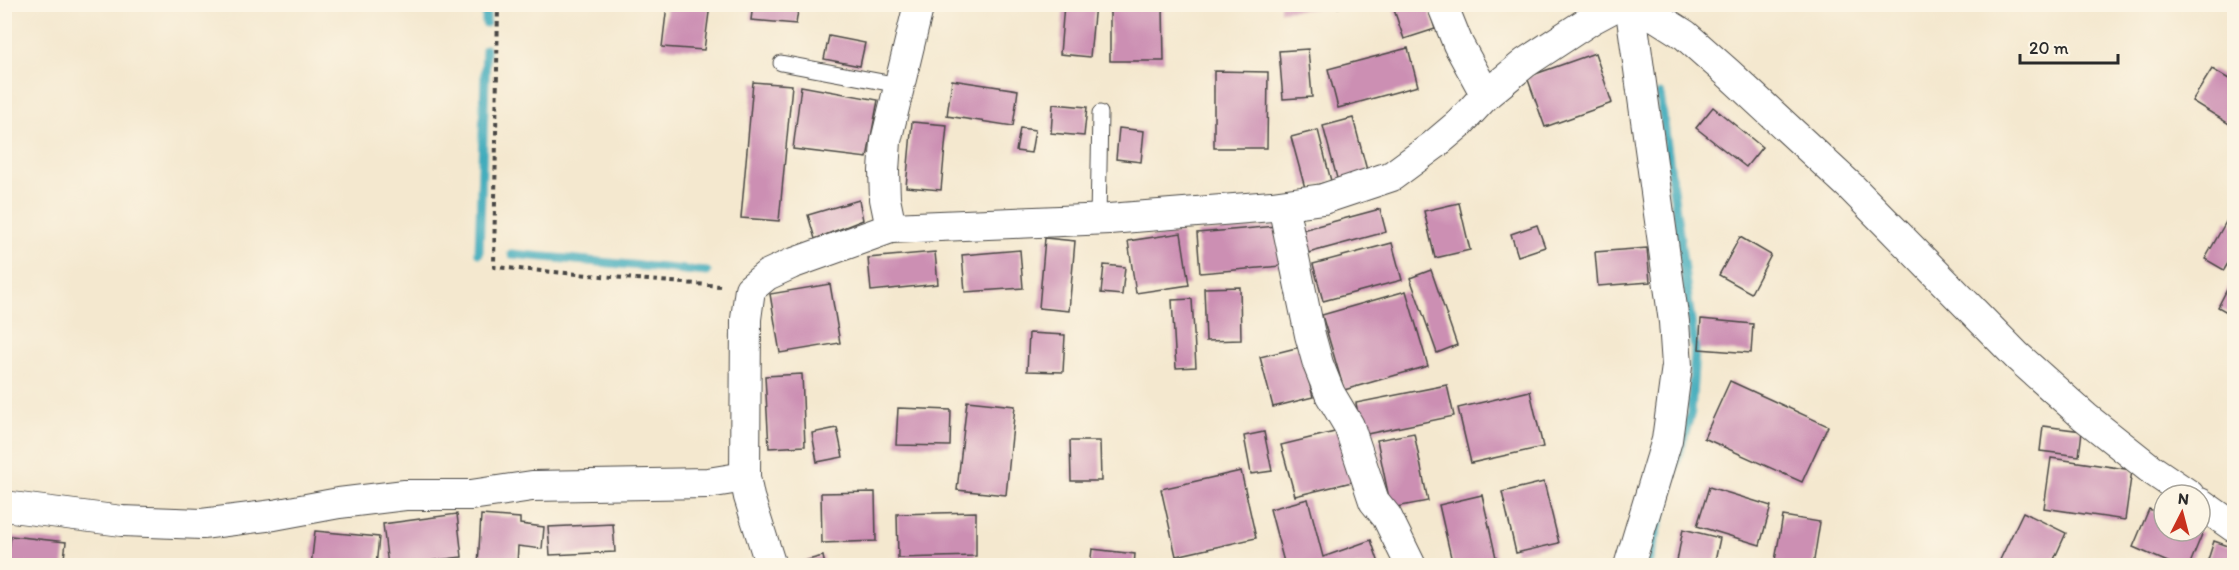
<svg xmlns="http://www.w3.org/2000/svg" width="2239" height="570" font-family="Itim,sans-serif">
<rect width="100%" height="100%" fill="#fcf5e5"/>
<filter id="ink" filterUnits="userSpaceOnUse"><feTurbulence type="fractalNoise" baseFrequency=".0167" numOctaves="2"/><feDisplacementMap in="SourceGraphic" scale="12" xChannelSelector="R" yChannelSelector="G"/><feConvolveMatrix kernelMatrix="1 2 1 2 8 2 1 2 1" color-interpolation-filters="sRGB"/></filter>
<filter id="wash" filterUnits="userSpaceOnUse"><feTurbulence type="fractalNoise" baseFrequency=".008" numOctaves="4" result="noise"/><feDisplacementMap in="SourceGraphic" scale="24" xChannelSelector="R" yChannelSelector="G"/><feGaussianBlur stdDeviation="1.35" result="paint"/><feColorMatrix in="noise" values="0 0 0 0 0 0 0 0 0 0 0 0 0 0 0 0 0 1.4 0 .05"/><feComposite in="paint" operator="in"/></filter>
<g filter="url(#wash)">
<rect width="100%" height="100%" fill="#f4e8cf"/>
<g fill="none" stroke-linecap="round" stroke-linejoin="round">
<g stroke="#3caabb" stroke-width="9">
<polyline points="486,23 486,4"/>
<polyline points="479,253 486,49"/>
<polyline points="512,254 707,272"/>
<polyline points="1647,566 1691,412 1695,350 1660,94"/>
</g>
</g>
<g id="blocks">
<g fill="#cc8fb3">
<polygon points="753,4 799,4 796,24 751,20"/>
<polygon points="1064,4 1095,4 1090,57 1060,54"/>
<polygon points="1280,4 1361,4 1361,6 1280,11"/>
<polygon points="1392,4 1427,4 1435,29 1404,39"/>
<polygon points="667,5 710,5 704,50 662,47"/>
<polygon points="1163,7 1164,61 1110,61 1110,8"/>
<polygon points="829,36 865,43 860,66 824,59"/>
<polygon points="1408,48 1418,86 1338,108 1328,69"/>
<polygon points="1308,49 1312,97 1283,99 1279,51"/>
<polygon points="1595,53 1612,103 1545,127 1527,77"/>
<polygon points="2212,69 2234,82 2234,127 2192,101"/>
<polygon points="1214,71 1268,72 1267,148 1214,148"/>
<polygon points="952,80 1018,90 1013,126 947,116"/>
<polygon points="753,82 792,85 779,221 741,218"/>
<polygon points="801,86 878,100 867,158 793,149"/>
<polygon points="1053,104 1087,107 1084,136 1051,133"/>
<polygon points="1713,107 1762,147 1746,167 1696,128"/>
<polygon points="1353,118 1368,174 1338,182 1323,126"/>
<polygon points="912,122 947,125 941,190 906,187"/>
<polygon points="1020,128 1035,130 1031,153 1016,151"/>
<polygon points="1119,128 1144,131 1141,162 1116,159"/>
<polygon points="1318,130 1331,181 1305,188 1291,137"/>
<polygon points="859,200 863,220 815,239 808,215"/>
<polygon points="1459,203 1470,250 1435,258 1424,211"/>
<polygon points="1380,209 1386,232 1308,253 1302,230"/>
<polygon points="2227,220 2234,225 2234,253 2224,270 2205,259"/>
<polygon points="1537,225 1545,247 1518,256 1511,234"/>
<polygon points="1277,226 1281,266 1200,273 1197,233"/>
<polygon points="1181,233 1189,285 1136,293 1128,241"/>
<polygon points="1740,237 1771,255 1751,293 1719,275"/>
<polygon points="1045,238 1075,241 1069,311 1039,308"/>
<polygon points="1392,243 1402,280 1323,301 1313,264"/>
<polygon points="1647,248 1650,282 1598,286 1595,252"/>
<polygon points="1020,250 1023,288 965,292 962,255"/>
<polygon points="935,252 938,284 871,291 868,258"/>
<polygon points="1104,265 1125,267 1122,295 1101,293"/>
<polygon points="1431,270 1457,345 1437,353 1410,278"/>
<polygon points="2234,276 2234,316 2218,307"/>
<polygon points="830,284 840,343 780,353 770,294"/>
<polygon points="1240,287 1241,340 1206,341 1204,288"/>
<polygon points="1406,291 1428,366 1344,390 1322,315"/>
<polygon points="1192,299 1196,367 1176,368 1172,300"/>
<polygon points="1701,319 1753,324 1751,353 1699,349"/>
<polygon points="1029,333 1065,335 1063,372 1027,371"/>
<polygon points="1300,347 1313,397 1273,407 1260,357"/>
<polygon points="802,374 805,446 769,448 765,376"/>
<polygon points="1730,381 1828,426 1802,482 1704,438"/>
<polygon points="1447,385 1454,416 1362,435 1356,403"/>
<polygon points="1530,391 1543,447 1471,463 1458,408"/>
<polygon points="967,401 1015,406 1006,495 957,490"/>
<polygon points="898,408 951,410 950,446 896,445"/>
<polygon points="2043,426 2082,431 2079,456 2040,451"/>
<polygon points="837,428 843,457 817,462 812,433"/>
<polygon points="1339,431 1352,482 1295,496 1281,445"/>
<polygon points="1264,432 1272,471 1251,474 1244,436"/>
<polygon points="1414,433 1428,501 1391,508 1377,440"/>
<polygon points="1070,441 1100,441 1101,481 1071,481"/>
<polygon points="2051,458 2132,470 2125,520 2044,508"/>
<polygon points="1241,471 1256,538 1176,556 1161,489"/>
<polygon points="1544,482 1559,543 1516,553 1502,492"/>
<polygon points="1709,487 1771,506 1760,545 1697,526"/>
<polygon points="875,492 876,541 822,543 821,493"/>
<polygon points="1482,495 1497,562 1480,566 1453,566 1439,505"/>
<polygon points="1308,499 1323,557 1371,540 1380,566 1285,566 1270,509"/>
<polygon points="2149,509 2164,516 2164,531 2203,532 2189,566 2177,566 2133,547"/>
<polygon points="976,512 976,556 898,558 897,514"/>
<polygon points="2023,512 2066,533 2051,566 1997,566"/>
<polygon points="457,514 462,557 388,566 383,524"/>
<polygon points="481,515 520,518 520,524 544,527 542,549 518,546 517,566 478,566"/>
<polygon points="1783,516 1820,522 1813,566 1774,566"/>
<polygon points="613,524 615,552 550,555 548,527"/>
<polygon points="1683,529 1720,538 1714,566 1676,566"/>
<polygon points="315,531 379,537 376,566 311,566"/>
<polygon points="11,536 66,542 63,566 7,566"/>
<polygon points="2214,541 2234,548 2234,566 2206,566"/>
<polygon points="1092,549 1135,554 1134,566 1090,566"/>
<polygon points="823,556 825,566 789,566 789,565"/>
</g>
</g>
</g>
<g filter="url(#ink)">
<use href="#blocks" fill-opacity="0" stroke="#494744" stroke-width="1.5"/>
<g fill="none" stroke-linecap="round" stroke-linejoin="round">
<g stroke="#494744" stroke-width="17">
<g id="lane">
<polyline points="781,63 899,85"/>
<polyline points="1098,219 1100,113"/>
</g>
</g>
<g stroke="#494744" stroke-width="32">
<g id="street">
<polyline points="1442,4 1458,44 1486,95"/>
<polyline points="1636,4 1685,35 1728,73 1851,187 2017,356 2085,417 2152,470 2189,495"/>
<polyline points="1283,205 1310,335 1318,364 1330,394 1349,426 1374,501 1387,517 1411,566"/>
<polyline points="891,228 885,199 884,171 886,141 919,4"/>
<polyline points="2200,503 2234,527"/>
<polyline points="4,506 122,521 202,524 274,515 339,503 405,495 471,495 532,486 708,483 745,477"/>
<polyline points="771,566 749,497 745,477 746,319 750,289 767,275 791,264 891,228 1109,219 1272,206 1323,199 1392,176 1434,145 1460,123 1486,95 1525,63 1592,19 1620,4"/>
<polyline points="1629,566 1667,440 1677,366 1674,322 1630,4"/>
</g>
</g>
<polyline stroke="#494744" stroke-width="4" stroke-dasharray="4.5 4.5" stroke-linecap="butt" points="498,4 494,267 720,286"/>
<use href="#lane" stroke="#fff" stroke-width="15"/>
<use href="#street" stroke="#fff" stroke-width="30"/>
</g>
</g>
<rect width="2239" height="570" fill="none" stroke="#fcf5e5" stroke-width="24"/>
<g transform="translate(2182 513) rotate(6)"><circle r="28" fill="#fcf5e5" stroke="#a8a49b" stroke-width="1.5"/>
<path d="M0-4.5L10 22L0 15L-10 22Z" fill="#c8321e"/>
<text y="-9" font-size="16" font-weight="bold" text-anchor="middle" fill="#2b2b2b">N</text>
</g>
<path d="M2020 54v9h98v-9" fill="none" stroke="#2b2b2b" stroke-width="3"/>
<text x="2029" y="54" font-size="18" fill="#2b2b2b" stroke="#fcf5e5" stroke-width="4.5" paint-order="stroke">20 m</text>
</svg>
